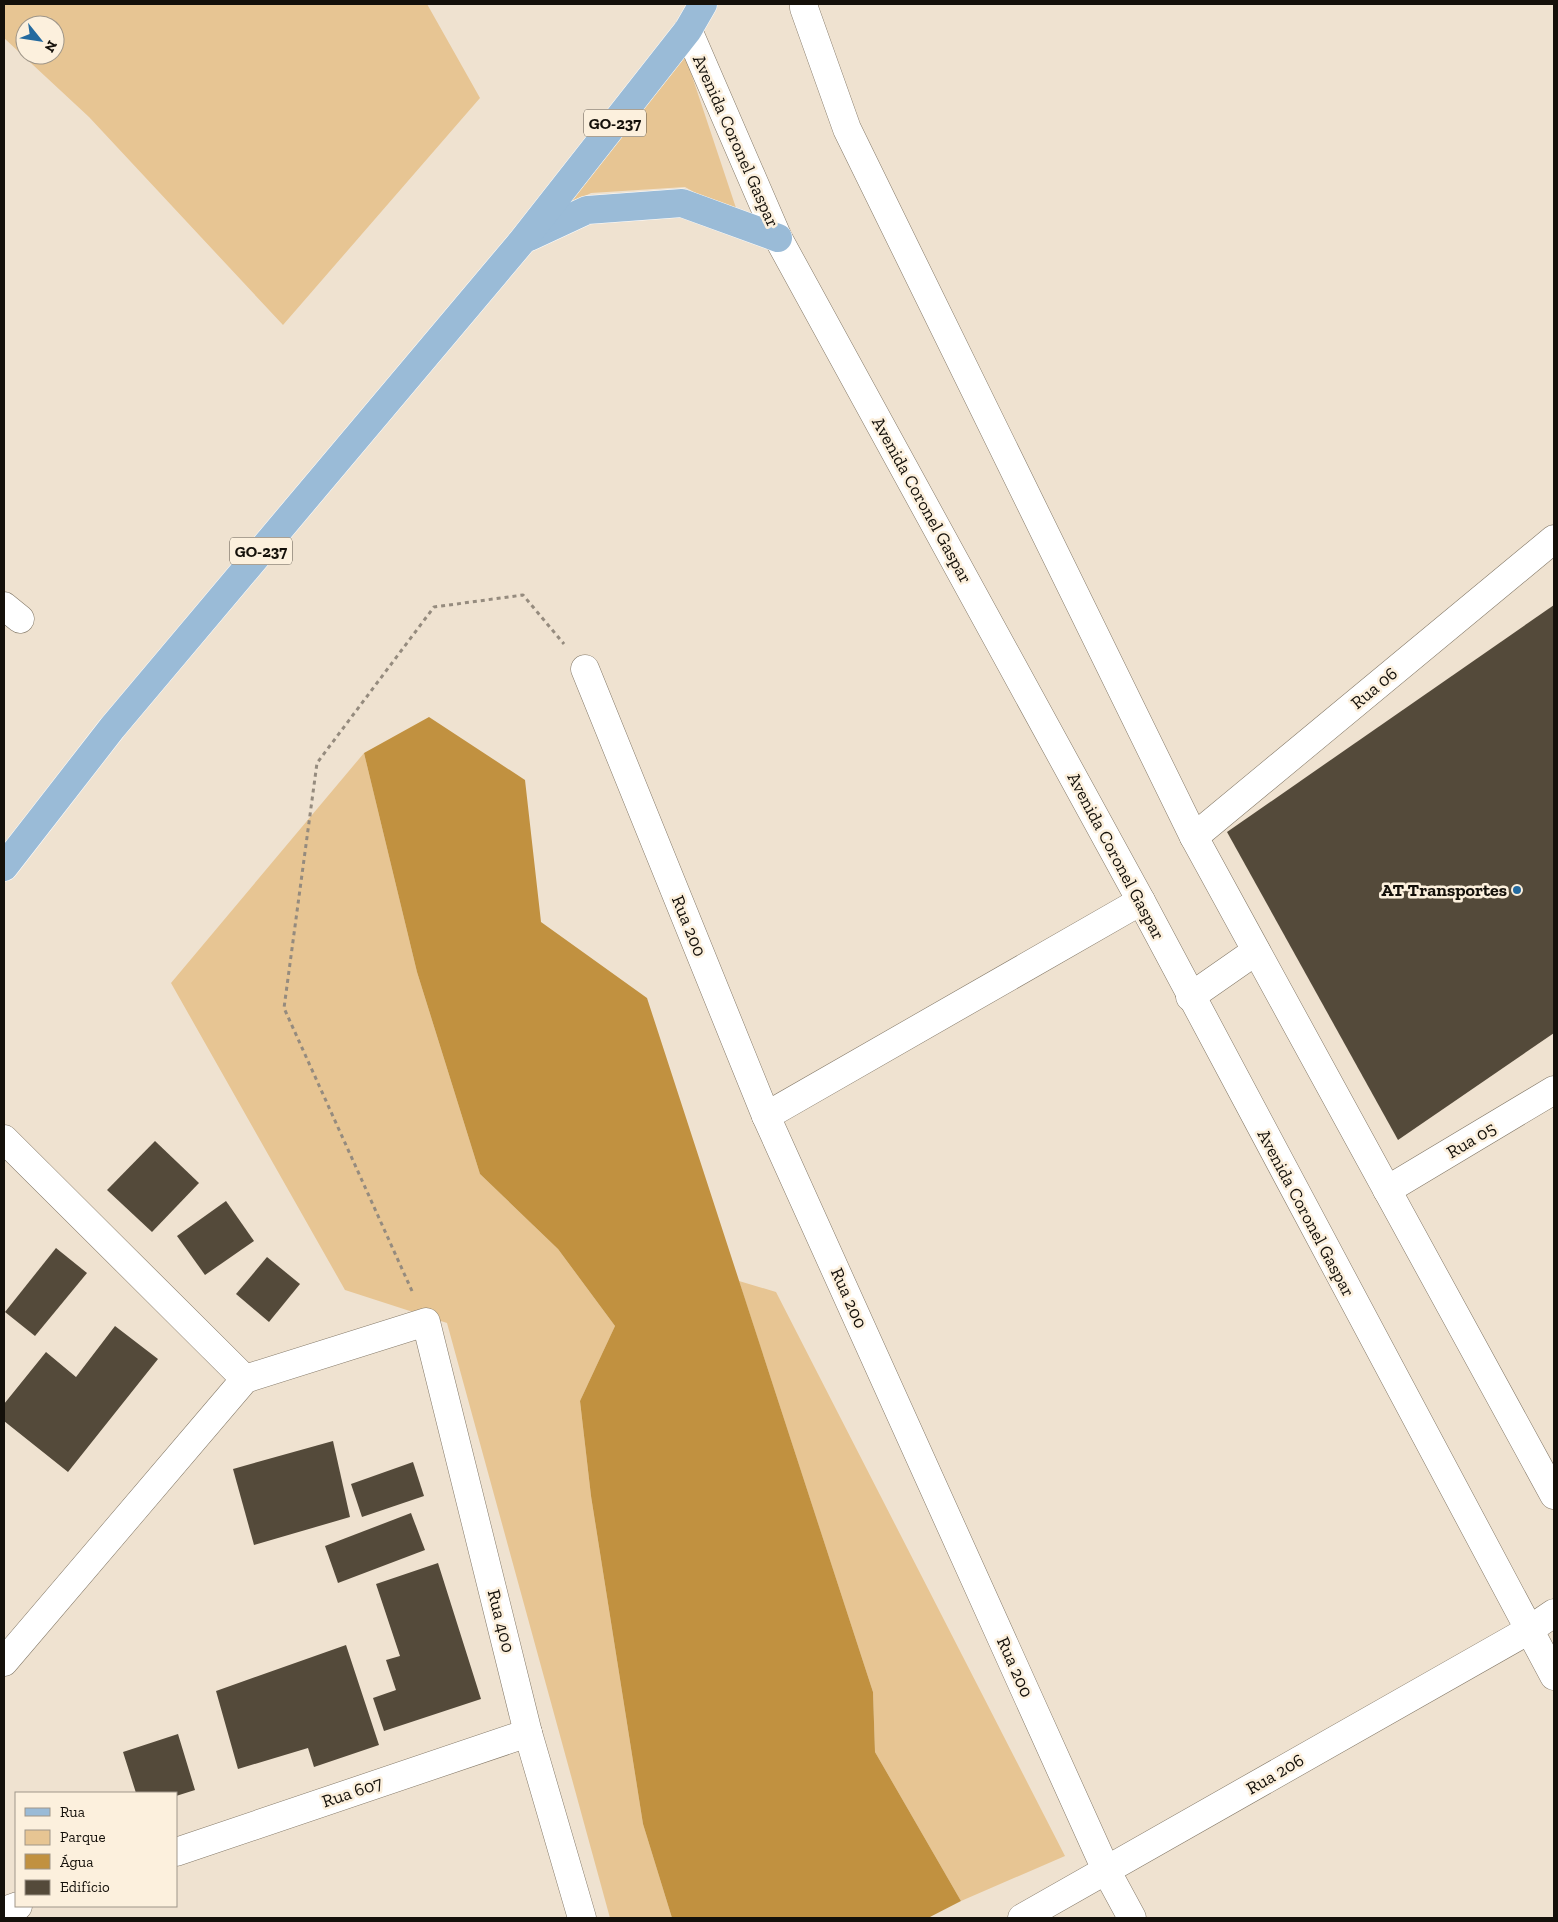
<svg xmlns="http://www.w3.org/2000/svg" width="1558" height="1922" font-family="'Zilla Slab',serif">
<rect width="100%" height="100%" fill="#efe2d0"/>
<g fill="#e7c593" fill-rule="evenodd">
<path d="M4 4H427L480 98 283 325 89 117 4 38ZM25 25H55V55H25Z"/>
<polygon points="685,55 739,217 685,187 591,193 563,207"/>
<polygon points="364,753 417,972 480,1174 558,1249 615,1326 580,1401 591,1496 643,1824 672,1918 610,1918 447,1323 345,1290 171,983"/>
<polygon points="739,1281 776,1292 1065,1856 961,1901 875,1752 873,1692"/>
</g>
<polygon fill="#c19140" points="429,717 525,780 541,922 647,998 873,1692 875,1752 961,1901 928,1918 672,1918 643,1824 591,1496 580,1401 615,1326 558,1249 480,1174 417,972 364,753"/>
<g fill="#544a3a">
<polygon points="1554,605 1554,1033 1398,1140 1227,832"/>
<polygon points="155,1141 199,1183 152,1232 107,1190"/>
<polygon points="226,1201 254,1241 205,1275 177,1236"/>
<polygon points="56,1248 87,1273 35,1336 5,1312"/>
<polygon points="267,1257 300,1284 269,1322 236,1294"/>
<polygon points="115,1326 158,1359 68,1472 4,1421 4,1404 46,1352 76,1377"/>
<polygon points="333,1441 350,1517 254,1545 233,1469"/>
<polygon points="413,1462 424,1496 362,1517 351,1484"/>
<polygon points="411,1513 425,1550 338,1583 325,1546"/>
<polygon points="438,1563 481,1699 384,1731 373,1698 396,1690 386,1660 400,1656 376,1584"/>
<polygon points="346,1645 379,1745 314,1767 308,1748 238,1769 216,1691"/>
<polygon points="178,1734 195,1790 176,1796 176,1793 136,1793 123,1752"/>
</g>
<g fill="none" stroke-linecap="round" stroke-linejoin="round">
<g stroke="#847968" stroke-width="29">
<g id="street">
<polyline points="4,606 20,619"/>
<polyline points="585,669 766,1116 1106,1870 1132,1918"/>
<polyline points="1194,837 1554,539"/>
<polyline points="766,1116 1141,901"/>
<polyline points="4,1139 245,1379"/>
<polyline points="1387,1190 1554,1090"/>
<polyline points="4,1662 245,1379 426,1322 528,1733 582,1918"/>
<polyline points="176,1852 528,1733"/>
<polyline points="4,1911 18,1906"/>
<polyline points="1022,1918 1529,1630 1554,1613"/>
</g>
</g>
<g stroke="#847968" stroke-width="29">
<g id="secondary">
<polyline points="804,4 804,8 847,129 1194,837 1554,1495"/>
<polyline points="688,30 778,238 1141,901 1554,1676"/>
<polyline points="1190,997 1256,951"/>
</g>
</g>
<g stroke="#fff" stroke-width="29">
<g id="primary">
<polyline points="529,237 587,210 682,203 778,238"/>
<polyline points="4,867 112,728 523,240 688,30 703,4"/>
</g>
</g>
<polyline stroke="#958b7e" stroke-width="3" stroke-dasharray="4 4" stroke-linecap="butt" points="412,1291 284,1008 317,763 434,607 523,595 564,644"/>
<use href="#street" stroke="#fff" stroke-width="28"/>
<use href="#secondary" stroke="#fff" stroke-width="28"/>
<use href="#primary" stroke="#9abbd7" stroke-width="28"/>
</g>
<circle fill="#246a9f" stroke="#fcf0dd" stroke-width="2" cx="1517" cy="890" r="5"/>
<g text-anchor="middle" stroke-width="5" stroke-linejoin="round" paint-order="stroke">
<g fill="#fcf0dd" stroke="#5a5349" stroke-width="1">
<rect x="584" y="109.5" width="62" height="27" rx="4"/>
<rect x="230" y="537.5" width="62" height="27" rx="4"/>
</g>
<g font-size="16" font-weight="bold" fill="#14100a">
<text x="615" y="129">GO-237</text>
<text x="261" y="557">GO-237</text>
</g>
<g font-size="18" fill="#14100a" stroke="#fcf0dd">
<text transform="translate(736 141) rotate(66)" y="6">Avenida Coronel Gaspar</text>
<text transform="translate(922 500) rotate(61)" y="6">Avenida Coronel Gaspar</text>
<text transform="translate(1374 688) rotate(-40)" y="6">Rua 06</text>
<text transform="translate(1116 856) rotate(62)" y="6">Avenida Coronel Gaspar</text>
<text transform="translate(689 926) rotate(68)" y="6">Rua 200</text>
<text transform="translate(1471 1140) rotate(-31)" y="6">Rua 05</text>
<text transform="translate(1306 1213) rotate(62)" y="6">Avenida Coronel Gaspar</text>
<text transform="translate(849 1298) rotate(66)" y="6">Rua 200</text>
<text transform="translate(501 1621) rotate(76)" y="6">Rua 400</text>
<text transform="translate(1015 1667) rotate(66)" y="6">Rua 200</text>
<text transform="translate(1275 1774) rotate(-30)" y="6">Rua 206</text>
<text transform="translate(352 1792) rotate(-19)" y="6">Rua 607</text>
</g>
<g font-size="18" font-weight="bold" fill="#14100a" stroke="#fcf0dd" text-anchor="end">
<text x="1507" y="896">AT Transportes</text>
</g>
</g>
<rect width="1558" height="1922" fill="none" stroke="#14100a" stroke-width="10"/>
<rect x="15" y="1792" width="162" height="115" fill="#fcf0dd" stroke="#9f9689"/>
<rect x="25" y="1808" width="25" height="8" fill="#9abbd7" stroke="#9f9689"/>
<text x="60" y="1817" font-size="15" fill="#14100a">Rua</text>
<rect x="25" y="1830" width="25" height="15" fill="#e7c593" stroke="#9f9689"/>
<text x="60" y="1842" font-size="15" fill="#14100a">Parque</text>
<rect x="25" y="1854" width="25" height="15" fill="#c19140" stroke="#9f9689"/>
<text x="60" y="1867" font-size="15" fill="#14100a">Água</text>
<rect x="25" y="1880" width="25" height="15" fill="#544a3a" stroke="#9f9689"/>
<text x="60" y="1892" font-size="15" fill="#14100a">Edifício</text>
<g transform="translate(40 40) rotate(120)"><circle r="24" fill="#fcf0dd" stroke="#9f9689"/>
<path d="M0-4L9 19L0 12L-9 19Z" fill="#246a9f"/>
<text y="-8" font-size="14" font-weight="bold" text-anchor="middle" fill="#14100a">N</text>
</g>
</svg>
